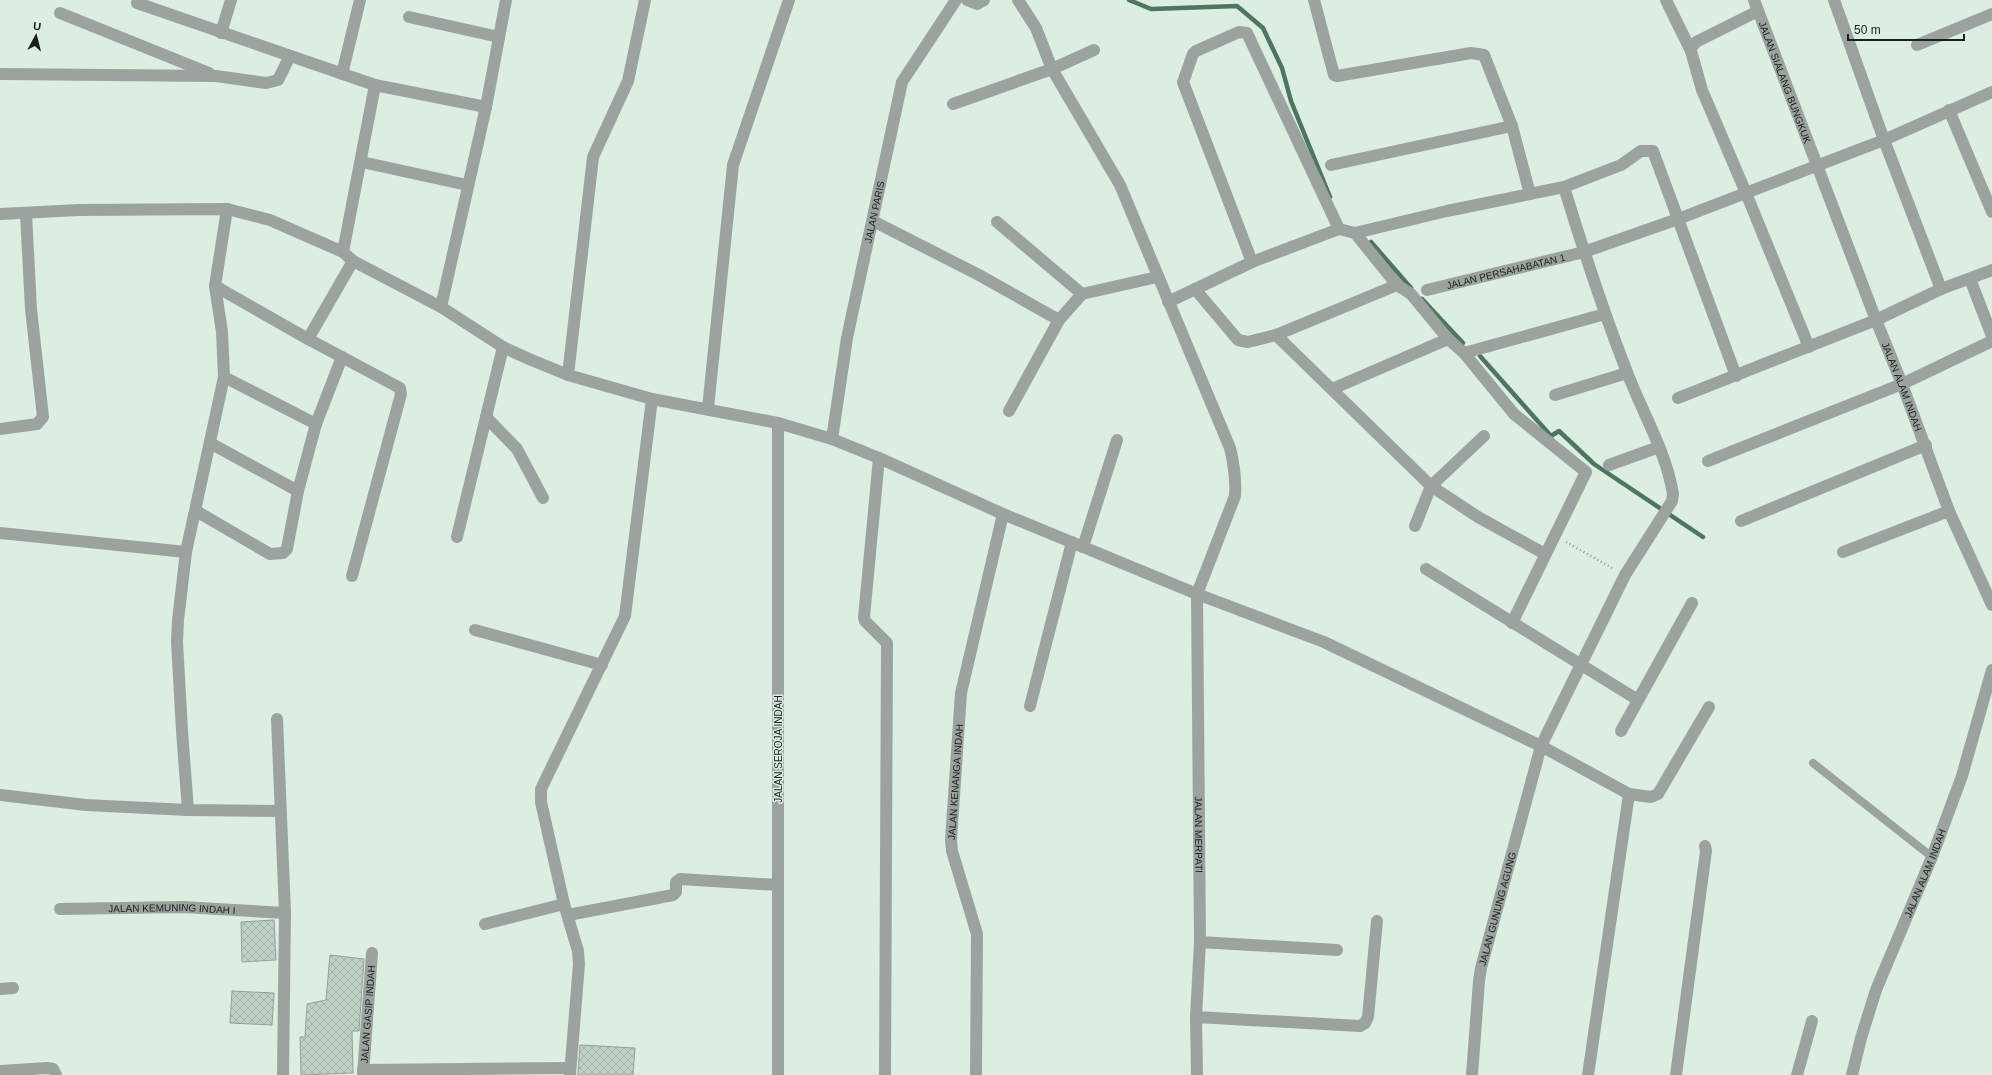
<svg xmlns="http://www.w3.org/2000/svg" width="1992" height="1075" font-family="Helvetica,sans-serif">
<defs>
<pattern id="building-cross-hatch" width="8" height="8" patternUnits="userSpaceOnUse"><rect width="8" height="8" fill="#bfd0c5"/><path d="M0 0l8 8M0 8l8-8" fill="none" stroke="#a4b2a9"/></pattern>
</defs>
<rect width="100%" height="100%" fill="#dcede2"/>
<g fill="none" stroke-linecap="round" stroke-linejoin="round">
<g stroke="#4e755e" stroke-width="4.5">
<polyline points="1129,0 1151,9 1237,6 1263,28 1282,68 1291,101 1330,197"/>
<polyline points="1371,242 1411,288"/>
<polyline points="1422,299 1463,343"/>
<polyline points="1480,356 1551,436 1559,431 1594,464 1703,537"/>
</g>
</g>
<g fill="url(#building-cross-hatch)" stroke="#92a298">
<polygon points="274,920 276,960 242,962 241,922"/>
<polygon points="330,955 364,959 359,1031 352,1031 353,1073 301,1075 300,1037 305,1037 307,1004 326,1000"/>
<polygon points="232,991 274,993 272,1025 230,1023"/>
<polygon points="580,1045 635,1048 633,1075 578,1075"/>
</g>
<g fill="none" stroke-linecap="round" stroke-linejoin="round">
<polyline stroke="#8b978f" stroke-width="2.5" stroke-dasharray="1 3" stroke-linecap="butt" points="1566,542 1614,569"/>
<polyline stroke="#9ca39e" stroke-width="8" points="1813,763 1932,857"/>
<g stroke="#9ca39e" stroke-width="12">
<polyline points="967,0 977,4 984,0"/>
<path id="s1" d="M1018 0 1036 28 1052 69 1120 185 1230 448C1234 464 1236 479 1235 496L1197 594 1200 942 1196 1017 1197 1075"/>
<polyline points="1314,0 1334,75 1337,76 1471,53 1484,55 1512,126 1530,194"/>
<polyline points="1666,0 1691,51"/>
<polyline points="1834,0 1884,140 1941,289"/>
<polyline points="137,3 375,85 486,107"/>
<polyline points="1758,11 1696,42 1691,48 1691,51 1702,90 1746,193 1809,347"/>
<polyline points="60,13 209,73"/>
<polyline points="409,17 499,37"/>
<polyline points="221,33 231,0"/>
<polyline points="1917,45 1992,14"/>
<polyline points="0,74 216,76 266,83 278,80 290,56"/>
<polyline points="342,74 360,0"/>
<polyline points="953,104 1052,69 1094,50"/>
<polyline points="1949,110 1992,212"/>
<polyline points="362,162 467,185"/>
<polyline points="1331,165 1512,126"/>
<polyline points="227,209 215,286 222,332 224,377 186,552 178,620 177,642 182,731 188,810 280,811"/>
<polyline points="0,214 79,210 227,209 270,220 343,252 353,261 441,307 503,347 529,359 568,375 652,399 778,423 832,439 879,458 1003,514 1197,594 1324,642 1541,746 1629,794 1651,797 1658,794 1709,707"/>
<polyline points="873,221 979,275 1059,320"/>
<polyline points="997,222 1082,294"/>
<polyline points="1355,233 1397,285 1411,294 1448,339 1464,353 1514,414 1586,472 1512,623"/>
<polyline points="343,252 375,85"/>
<polyline points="1252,262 1183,82 1193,54 1196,51 1239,32 1247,33 1339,229"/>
<polyline points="1970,279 1992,336"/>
<polyline points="215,286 308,339 400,388 401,394 352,576"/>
<polyline points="1195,289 1238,340 1248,342 1276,335 1431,486 1478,517 1545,554"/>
<path id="s2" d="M1427 290 1584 252 1678 219 1884 140 1992 92"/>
<polyline points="1168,302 1252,262 1339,229 1355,233 1447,211 1564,187 1621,165 1641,151 1653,151 1736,376"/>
<polyline points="441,307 486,107 506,0"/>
<polyline points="1276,335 1397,285"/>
<polyline points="308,339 353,261"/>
<polyline points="1464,353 1605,314"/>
<polyline points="568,375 593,157 628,81 645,0"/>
<polyline points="224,377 316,424"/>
<polyline points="1332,389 1448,339"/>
<polyline points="1555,395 1627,373"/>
<polyline points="1678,398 1876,320 1941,289 1992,270"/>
<polyline points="708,408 733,165 789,0"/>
<polyline points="1009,411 1059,320 1082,294 1157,277"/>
<polyline points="486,417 517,449 543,498"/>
<polyline points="778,423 778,1075"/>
<polyline points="0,429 37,424 43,417 31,309 26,214"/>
<path id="s3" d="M832 439 847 338 902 82 956 0"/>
<polyline points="210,443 298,491"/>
<polyline points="879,458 864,617 865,621 887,643 885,1075"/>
<polyline points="1708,461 1902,384 1992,341"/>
<polyline points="1609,465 1659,447"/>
<polyline points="196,511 270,554 283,553 287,549 298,491 316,424 342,357"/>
<polyline points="1741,521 1926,445"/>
<polyline points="1415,526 1431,486 1484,436"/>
<polyline points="0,533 186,552"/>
<polyline points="457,537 503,347"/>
<polyline points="1083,547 1117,440"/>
<polyline points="1843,552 1949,511"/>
<polyline points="1426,569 1638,700"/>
<polyline points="475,630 602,665"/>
<polyline points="1030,706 1072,542"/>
<polyline points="277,719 285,913 283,1075"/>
<polyline points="1621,731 1692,603"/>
<polyline points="0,795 86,805 188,810"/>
<path id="s4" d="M60 909 183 907 285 913"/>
<polyline points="568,915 673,895 676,892 676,882 680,879 778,885"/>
<polyline points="485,924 564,904"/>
<polyline points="1200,942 1337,950"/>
<polyline points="0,989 13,988"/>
<polyline points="1196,1017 1360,1026 1365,1023 1368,1017 1377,921"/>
<polyline points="363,1070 570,1068"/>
<polyline points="0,1071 47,1068 53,1069 56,1075"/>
<path id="s5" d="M363 1075 372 953"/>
<polyline points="570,1075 579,964 578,951 564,904 541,802 541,789 625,616 652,399"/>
<path id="s6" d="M976 1075 977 934 952 851 951 840 961 693 1003 514"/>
<path id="s7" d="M1472 1075 1479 981 1481 968 1541 746 1625 575 1672 501 1673 494C1666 451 1642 412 1627 372 1603 311 1583 249 1564 187"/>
<polyline points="1588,1075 1629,794"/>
<polyline points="1676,1075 1706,851 1705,846"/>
<polyline points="1797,1075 1812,1021"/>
</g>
<g stroke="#9ca39e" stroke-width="12">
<path id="s8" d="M1754 0 1876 320 1902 384 1949 511 1992 605"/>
<path id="s9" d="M1852 1075 1861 1038 1876 990 1932 857 1962 776 1992 670"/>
</g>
</g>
<g text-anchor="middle" stroke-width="3" stroke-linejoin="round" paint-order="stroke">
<g font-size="10" fill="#191f1c" stroke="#dcede2">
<text dy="4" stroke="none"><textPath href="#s8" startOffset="88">JALAN SIALANG BUNGKUK</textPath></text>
<text dy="4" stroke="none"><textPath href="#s3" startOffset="231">JALAN PARIS</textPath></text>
<text dy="4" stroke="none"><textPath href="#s2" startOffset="81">JALAN PERSAHABATAN 1</textPath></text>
<text dy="4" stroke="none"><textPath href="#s8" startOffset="414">JALAN ALAM INDAH</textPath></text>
<text transform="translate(778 749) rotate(-90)" y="4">JALAN SEROJA INDAH</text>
<text dy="4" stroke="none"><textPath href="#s6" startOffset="297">JALAN KENANGA INDAH</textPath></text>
<text dy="4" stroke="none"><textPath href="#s1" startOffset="891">JALAN MERPATI</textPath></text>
<text dy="4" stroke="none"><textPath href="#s9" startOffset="215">JALAN ALAM INDAH</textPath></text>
<text dy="4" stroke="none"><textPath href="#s4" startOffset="112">JALAN KEMUNING INDAH I</textPath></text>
<text dy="4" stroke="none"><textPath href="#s7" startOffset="169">JALAN GUNUNG AGUNG</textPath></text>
<text dy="4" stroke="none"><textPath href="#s5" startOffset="61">JALAN GASIP INDAH</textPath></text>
</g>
</g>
<g transform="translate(36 36) rotate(7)" stroke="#dcede2" stroke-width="3" paint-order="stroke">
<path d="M0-3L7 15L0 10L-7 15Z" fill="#191f1c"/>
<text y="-6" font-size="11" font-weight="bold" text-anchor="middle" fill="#191f1c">U</text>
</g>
<path d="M1848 34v6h116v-6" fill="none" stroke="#191f1c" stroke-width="2"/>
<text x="1854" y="34" font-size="12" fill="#191f1c" stroke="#dcede2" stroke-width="3" paint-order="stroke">50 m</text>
</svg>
